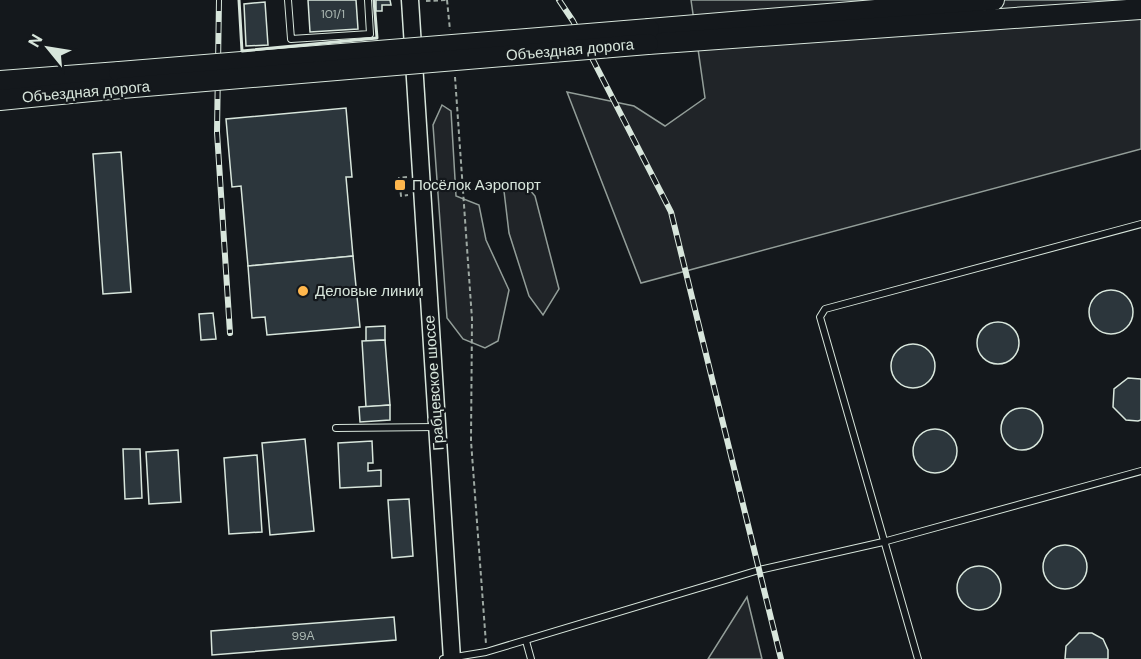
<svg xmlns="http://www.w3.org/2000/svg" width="1141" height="659" font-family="'DM Sans',sans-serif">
<rect width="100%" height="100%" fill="#14181c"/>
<g fill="#202428" stroke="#939e99" stroke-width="1.5">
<polygon points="691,0 1141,0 1141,149 641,283 567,92 634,106 665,126 705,98"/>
<polygon points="442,105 451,111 456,196 479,205 486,240 509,290 498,341 485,348 463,339 447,318 433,125"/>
<polygon points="524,183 535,196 559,289 543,315 529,296 509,233 504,191"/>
<polygon points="747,597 762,659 708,659"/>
</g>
<g fill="#2c363c" stroke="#d8e6dc" stroke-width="1.5">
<polygon points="308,0 356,0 358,29 310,32"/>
<polygon points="376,0 390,0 391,5 382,5 382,11 376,11"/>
<polygon points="265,2 268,45 246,46 244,4"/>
<polygon points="346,108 352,177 346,177 353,256 248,266 241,186 232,187 226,119"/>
<polygon points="121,152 131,292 103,294 93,154"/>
<polygon points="353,256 360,327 267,335 265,317 252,318 248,266"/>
<circle cx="1111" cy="312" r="22"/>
<polygon points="213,313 216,339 201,340 199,314"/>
<circle cx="998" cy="343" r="21"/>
<polygon points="385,326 385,340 366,341 366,327"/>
<polygon points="385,340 390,405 366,407 362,341"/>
<circle cx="913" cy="366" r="22"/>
<polygon points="1128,378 1141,379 1141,420 1138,421 1126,420 1113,407 1114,389"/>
<polygon points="390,405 390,420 360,422 359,407"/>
<circle cx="1022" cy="429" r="21"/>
<circle cx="935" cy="451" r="22"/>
<polygon points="305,439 314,531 270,535 262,443"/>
<polygon points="372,441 373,463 368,463 368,471 381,470 381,486 340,488 338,443"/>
<polygon points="123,449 140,449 142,498 125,499"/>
<polygon points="178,450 181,502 149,504 146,452"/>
<polygon points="257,455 262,532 229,534 224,458"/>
<polygon points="409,499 413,556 392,558 388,500"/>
<circle cx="1065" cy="567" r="22"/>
<circle cx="979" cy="588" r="22"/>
<polygon points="394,617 396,640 212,655 211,631"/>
<polygon points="1079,633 1092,633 1103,639 1108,650 1108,659 1065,659 1066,646"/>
</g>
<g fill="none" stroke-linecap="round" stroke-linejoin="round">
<g stroke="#d8e6dc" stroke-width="8">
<g id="service">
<polyline points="288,0 291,39 370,34 368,0"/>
<polyline points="336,428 437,427"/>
<polyline points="526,641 531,659"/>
<polyline points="443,659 486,652 759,570 883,542 1141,471"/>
<polyline points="918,659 820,317 825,309 1141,224"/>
</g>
</g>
<g stroke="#d8e6dc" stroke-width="19">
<polyline id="secondary" points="410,0 452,659"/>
</g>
<g stroke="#d8e6dc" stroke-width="22">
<g id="trunk">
<polyline points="649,29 994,0"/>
<polyline points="648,44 1141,9"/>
<polyline points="0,81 119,72"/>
<polyline points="0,100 122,88"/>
</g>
</g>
<g stroke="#9da8a2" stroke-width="2" stroke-dasharray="4.5 3" stroke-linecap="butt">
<polyline points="447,0 450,30"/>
<polyline points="426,1 447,0"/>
<polyline points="455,77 472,319 471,441 486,644"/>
<polyline points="407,177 399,178 401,196 408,195"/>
</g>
<use href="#service" stroke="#14181c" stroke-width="6"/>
<use href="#secondary" stroke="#14181c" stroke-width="16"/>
<use href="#trunk" stroke="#14181c" stroke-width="20"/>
<g stroke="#d8e6dc" stroke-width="6">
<g id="rail">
<polyline points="219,0 217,132 230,333"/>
<polyline points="559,0 573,21 671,212 781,659"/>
</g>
</g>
<use href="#rail" stroke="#14181c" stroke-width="4" stroke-dasharray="11" stroke-linecap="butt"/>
<g stroke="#d8e6dc" stroke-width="22" stroke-linecap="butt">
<g id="trunk-bridge">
<polyline points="119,72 649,29"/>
<polyline points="122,88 648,44"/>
</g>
</g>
<use href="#trunk-bridge" stroke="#14181c" stroke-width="20"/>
<polyline stroke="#d8e6dc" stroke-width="3" points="239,0 242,51 377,38 374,0"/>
</g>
<g fill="#ffb74d" stroke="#14181c" stroke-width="2">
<rect x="394" y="179" width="12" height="12" rx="3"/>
<circle cx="303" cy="291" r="6"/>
</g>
<g text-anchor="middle" stroke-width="4.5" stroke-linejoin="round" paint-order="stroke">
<g font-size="12" fill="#adbab4">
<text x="333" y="18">101/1</text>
<text x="303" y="640">99А</text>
</g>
<g font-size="15" fill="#d8e6dc" stroke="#14181c">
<text transform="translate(570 50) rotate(-5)" y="5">Объездная дорога</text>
<text transform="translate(86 92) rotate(-5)" y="5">Объездная дорога</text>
<text transform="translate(434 383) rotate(-94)" y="5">Грабцевское шоссе</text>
</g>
<g font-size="15" fill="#d8e6dc" stroke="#14181c" text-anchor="start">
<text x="412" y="190">Посёлок Аэропорт</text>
<text x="315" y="296">Деловые линии</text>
</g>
</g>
<g transform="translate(48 48) rotate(300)" stroke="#14181c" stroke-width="4.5" paint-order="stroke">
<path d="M0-4.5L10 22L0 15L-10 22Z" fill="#d8e6dc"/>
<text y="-9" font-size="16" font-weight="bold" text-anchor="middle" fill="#d8e6dc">N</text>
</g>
</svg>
